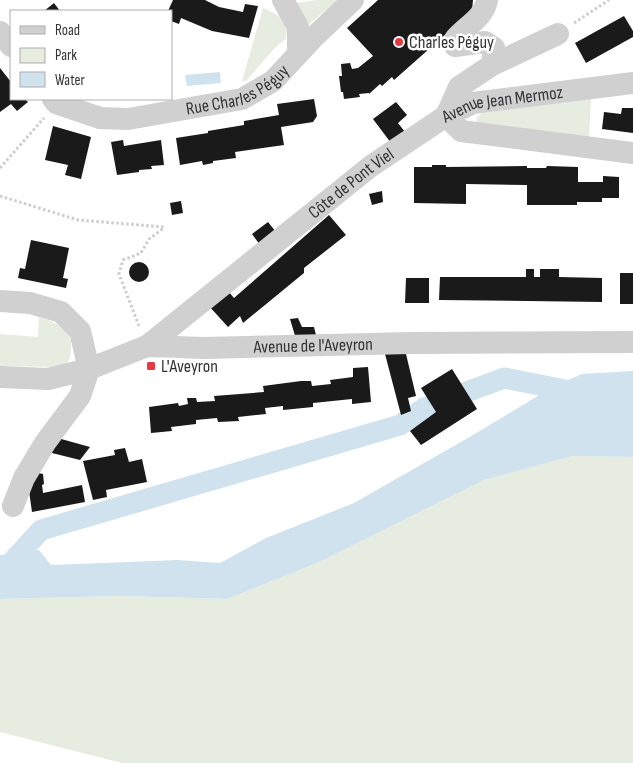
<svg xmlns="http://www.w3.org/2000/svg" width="633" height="763" font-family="'Sofia Sans Condensed',sans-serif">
<rect width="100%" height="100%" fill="#fff"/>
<g fill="#e6ecdf">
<polygon points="317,0 338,0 303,29 295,3"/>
<path d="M263 8C278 14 292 22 285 40 277 43 254 73 246 81H242Z"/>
<polygon points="591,99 589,137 477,124 477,117 482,113"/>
<path d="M39 317C65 326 78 333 68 363L57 367 0 366V334L38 337Z"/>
<polygon points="573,456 633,457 633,763 122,763 0,732 0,599 119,596 227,599 317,563 484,480"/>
</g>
<g fill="#cfe2ee">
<polygon points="220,72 221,83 187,86 185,75"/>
<polygon points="633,371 633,457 573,456 484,480 317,563 227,599 119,596 0,599 0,555 39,550 51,565 178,560 220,563 266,538 354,503 468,438 556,385 582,374"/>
</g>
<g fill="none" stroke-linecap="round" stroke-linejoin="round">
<polyline stroke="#cfe2ee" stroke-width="21" points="0,575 41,530 400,425 424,408 504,378 580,393"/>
</g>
<g fill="#1a1a1a">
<polygon points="173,0 205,0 219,7 243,12 245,4 258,6 249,38 212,31 181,18 179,24 171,21 171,11 168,11"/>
<polygon points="378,0 473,0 472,11 394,80 392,77 382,86 380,84 369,94 369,93 359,94 360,97 344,99 343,92 341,92 339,76 342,76 341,64 350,63 352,69 358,68 373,56 347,28"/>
<polygon points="54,3 60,11 44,11"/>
<polygon points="624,16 633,31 633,37 586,63 575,43"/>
<polygon points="0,68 11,82 11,99 25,99 28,102 17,111 11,104 0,112"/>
<polygon points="314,99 317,116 313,122 281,127 284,145 235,152 236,158 213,161 213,163 203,165 202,161 180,165 176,138 208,133 208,131 244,125 244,121 279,115 277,104"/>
<polygon points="396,102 407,115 398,123 405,132 391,143 373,119"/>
<polygon points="622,108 633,108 633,133 602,129 604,112 621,114"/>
<polygon points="53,126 91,137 81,179 65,175 68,165 45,160"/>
<polygon points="123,140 124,146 161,140 164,165 151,166 152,169 139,170 139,172 117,175 111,142"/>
<polygon points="432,165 446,165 446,167 527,166 527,168 546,168 547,166 578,167 578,182 603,182 603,176 619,177 619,198 602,198 602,202 577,202 577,205 527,205 527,185 466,184 466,204 414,203 414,167 432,167"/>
<polygon points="382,191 383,202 372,205 369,194"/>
<polygon points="181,201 183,213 172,215 170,203"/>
<polygon points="329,215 346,235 304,268 304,273 243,323 240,316 228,327 209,306 229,292 234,298"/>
<polygon points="268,222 276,232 260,245 252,234"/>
<polygon points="31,240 69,248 63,278 68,279 66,288 18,278 20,268 25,269"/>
<circle cx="139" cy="272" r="10"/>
<polygon points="526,269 534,269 534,277 540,277 540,269 559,269 559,277 602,278 602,302 439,300 440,277 526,277"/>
<rect x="620" y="273" width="13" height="31"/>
<polygon points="406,278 429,278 429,303 405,303"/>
<polygon points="298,318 302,327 314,327 317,339 296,339 290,319"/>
<polygon points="385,354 406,354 416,396 408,398 411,411 401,415"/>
<polygon points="368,367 371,402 352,404 352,399 313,403 313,407 283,410 283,406 265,408 266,414 238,417 239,421 218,422 217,418 196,420 196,424 171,427 172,431 151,433 149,407 178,403 179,406 188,404 187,398 196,398 197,402 215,401 214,396 264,392 263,386 301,381 311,381 312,386 331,384 330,380 353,377 353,368"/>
<polygon points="452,369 477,409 421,445 410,431 436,412 421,388"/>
<polygon points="54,437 90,447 80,460 44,451"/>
<polygon points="125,448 129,462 142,459 147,482 106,490 107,497 93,500 83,461 115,455 114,450"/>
<polygon points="33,472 43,474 44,484 42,485 43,493 82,485 85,502 32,512 28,484"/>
</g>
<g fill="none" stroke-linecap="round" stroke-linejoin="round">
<g stroke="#cdcdcd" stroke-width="3" stroke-dasharray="2.5 2.5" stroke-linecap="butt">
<polyline points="574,23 609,0"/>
<polyline points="0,168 44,118"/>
<polyline points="0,196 78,220 164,227"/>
<polyline points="139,326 119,274 123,260 141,253 149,239 164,228"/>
</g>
<g stroke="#d0d0d0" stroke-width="22">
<polyline points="283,0 298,27 298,54"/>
<path d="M487 0C484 18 466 26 455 39V46L485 42 494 48 492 65"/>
<polyline points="0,32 11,46"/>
<path id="s1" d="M53 99 56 103 100 118 128 119 242 99 273 81 314 37 353 0"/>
<polyline points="446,116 461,131 633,153"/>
<polyline points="446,116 459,87 492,65 558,34"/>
<polyline points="0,301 30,303 61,312 80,331 89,369 80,396 45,443 24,478 13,506"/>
<path id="s2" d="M147 346 371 166 446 116 473 103 633 83"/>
<path id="s3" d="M0 377 48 379 89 369 147 346 204 348 411 343 633 342"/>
</g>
</g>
<g fill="#e63946" stroke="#fff" stroke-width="2">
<circle cx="399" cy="42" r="5"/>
<rect x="146" y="361" width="10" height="10" rx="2.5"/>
</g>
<g text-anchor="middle" stroke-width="5" stroke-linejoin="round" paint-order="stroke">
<g font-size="18" fill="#333" stroke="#fff" text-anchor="start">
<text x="409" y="48">Charles Péguy</text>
<text x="161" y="372">L'Aveyron</text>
</g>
<g font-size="18" fill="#333" stroke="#fff">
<text dy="6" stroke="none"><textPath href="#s1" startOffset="194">Rue Charles Péguy</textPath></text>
<text dy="6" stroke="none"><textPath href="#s2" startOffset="436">Avenue Jean Mermoz</textPath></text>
<text dy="6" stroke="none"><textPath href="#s2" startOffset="261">Côte de Pont Viel</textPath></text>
<text dy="6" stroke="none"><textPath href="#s3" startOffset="319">Avenue de l'Aveyron</textPath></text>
</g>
</g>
<rect x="10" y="10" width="162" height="90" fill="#ffffff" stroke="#adadad"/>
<rect x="20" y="26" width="25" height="8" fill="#d0d0d0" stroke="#adadad"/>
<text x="55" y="35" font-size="15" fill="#333333">Road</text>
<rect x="20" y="48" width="25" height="15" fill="#e6ecdf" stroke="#adadad"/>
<text x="55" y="60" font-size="15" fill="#333333">Park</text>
<rect x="20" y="72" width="25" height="15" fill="#cfe2ee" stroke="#adadad"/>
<text x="55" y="85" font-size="15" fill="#333333">Water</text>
</svg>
